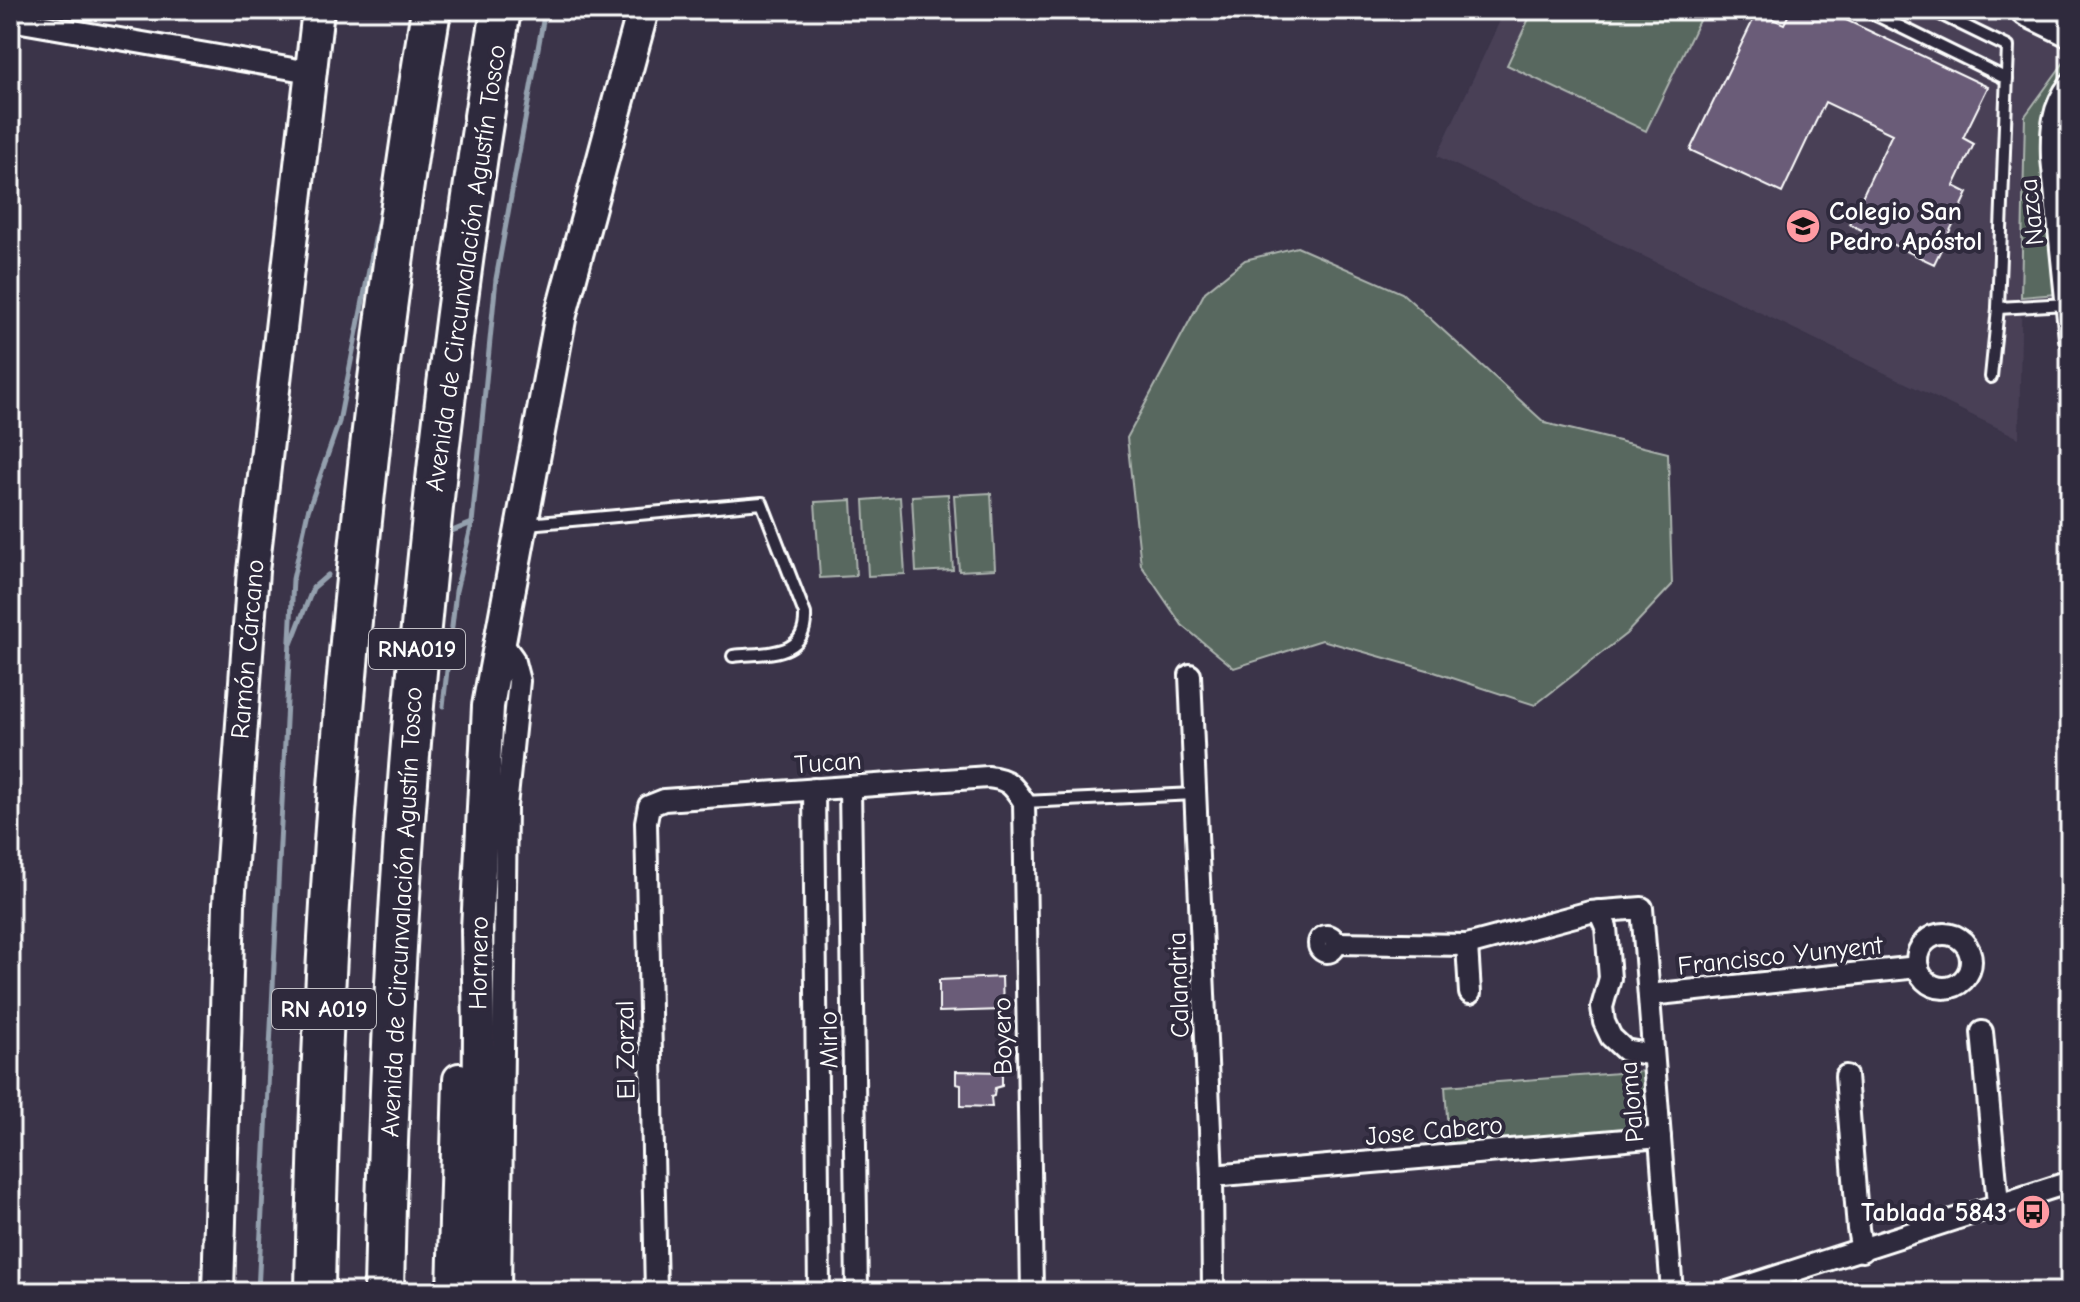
<svg xmlns="http://www.w3.org/2000/svg" width="2080" height="1302" font-family="'Comic Neue',sans-serif">
<rect width="100%" height="100%" fill="#3b3449"/>
<filter id="ink" filterUnits="userSpaceOnUse"><feTurbulence type="fractalNoise" baseFrequency=".0125" numOctaves="2"/><feDisplacementMap in="SourceGraphic" scale="16" xChannelSelector="R" yChannelSelector="G"/><feConvolveMatrix kernelMatrix="1 2 1 2 8 2 1 2 1" color-interpolation-filters="sRGB"/></filter>
<g filter="url(#ink)">
<polygon fill="#494057" points="1505,10 2005,10 2070,41 2070,54 2025,117 2019,438 1437,156"/>
<g fill="#59685f" stroke="#acb4af" stroke-width="2">
<polygon points="1533,10 1704,10 1646,131 1507,65"/>
<polygon points="2070,54 2070,293 2021,297 2025,116"/>
<polygon points="1297,247 1402,293 1545,423 1668,453 1672,585 1626,634 1535,705 1431,671 1322,640 1234,668 1182,625 1141,565 1127,438 1205,292 1245,260"/>
<polygon points="991,493 995,569 959,571 954,495"/>
<polygon points="948,494 953,570 916,572 912,496"/>
<polygon points="900,497 905,574 868,576 864,500"/>
<polygon points="852,500 856,576 820,578 815,502"/>
<polygon points="1645,1071 1650,1132 1449,1148 1445,1086"/>
</g>
<g fill="none" stroke-linecap="round" stroke-linejoin="round">
<g stroke="#94a0ae" stroke-width="5">
<polyline points="452,531 472,523"/>
<polyline points="291,644 313,588 328,575"/>
<polyline points="443,706 456,591 472,523 496,279 545,10"/>
<polyline points="258,1292 293,579 308,511 339,422 385,189"/>
</g>
</g>
<g fill="#6b5c78" stroke="#fff" stroke-width="2">
<polygon points="1791,10 1825,10 1988,87 1963,138 1974,144 1954,186 1968,193 1934,264 1849,224 1892,134 1825,102 1782,193 1690,150 1757,12 1784,24"/>
<polygon points="1002,977 1003,1010 939,1012 939,980"/>
<polygon points="956,1071 1002,1072 1002,1086 995,1088 994,1096 991,1097 992,1107 961,1106 961,1085 956,1084"/>
</g>
<g fill="none" stroke-linecap="round" stroke-linejoin="round">
<g stroke="#fff" stroke-width="16">
<g id="lane">
<polyline points="1866,10 2007,79"/>
<polyline points="1932,10 2008,47 1998,308 1991,377"/>
<polyline points="1998,308 2067,304"/>
<path d="M527 524 762 503 805 614C807 658 767 652 733 656"/>
<polyline points="1024,802 1195,794"/>
</g>
</g>
<g stroke="#fff" stroke-width="26">
<g id="street">
<polyline points="10,20 310,72"/>
<path d="M2070 84C2052 107 2051 130 2052 158L2070 339"/>
<polyline points="1190,675 1212,1176 1213,1292"/>
<polyline points="850,787 857,1292"/>
<polyline points="814,789 819,1292"/>
<polyline points="1599,911 1606,927 1610,978 1602,1007 1604,1022 1611,1037 1625,1050 1653,1055"/>
<circle cx="1944" cy="961" r="27"/>
<circle cx="1327" cy="944" r="8"/>
<polyline points="1335,943 1467,945 1590,912 1642,908 1672,1292"/>
<polyline points="1467,945 1470,993"/>
<polyline points="1649,995 1918,967"/>
<polyline points="1982,1032 1998,1204"/>
<polyline points="1846,1076 1858,1229 1862,1251"/>
<polyline points="1212,1176 1660,1137"/>
<polyline points="500,1292 506,807 519,681 513,658 500,640"/>
<path d="M656 1292 646 822 649 806 664 800 988 777C1008 779 1013 785 1024 802L1032 1292"/>
<polyline points="1728,1292 2070,1182"/>
</g>
</g>
<g stroke="#fff" stroke-width="36">
<g id="secondary">
<polyline points="218,1292 229,904 253,571 318,10"/>
<polyline points="453,1292 459,1079"/>
<polyline points="477,1292 479,1029 477,930 488,706 561,314 643,10"/>
</g>
</g>
<g stroke="#fff" stroke-width="38">
<polyline id="primary" points="2028,10 2070,30"/>
</g>
<g stroke="#fff" stroke-width="44">
<g id="highway">
<path d="M315 1292C322 862 361 434 431 10"/>
<path d="M384 1292C392 860 430 436 501 10"/>
</g>
</g>
<use href="#lane" stroke="#2f2a3d" stroke-width="10"/>
<use href="#street" stroke="#2f2a3d" stroke-width="20"/>
<use href="#secondary" stroke="#2f2a3d" stroke-width="30"/>
<use href="#primary" stroke="#2f2a3d" stroke-width="32"/>
<use href="#highway" stroke="#2f2a3d" stroke-width="38"/>
</g>
</g>
<defs>
<g id="school-disc" transform="scale(1.8)"><circle r="9.5" fill="#ff9aa2" stroke="#2f2a3d"/><path d="M0-5L7-2L0 1L-7-2ZM-4 1L0 2.5L4 1V4Q0 6-4 4Z" fill="#111"/></g>
<g id="bus-disc" transform="scale(1.8)"><circle r="9.5" fill="#ff9aa2" stroke="#2f2a3d"/><path d="M-5-6H5V4H4V6H2V4H-2V6H-4V4H-5ZM-3.5-4V0h7V-4ZM-3.5 1.2v1.5H-2V1.2ZM2 1.2v1.5H3.5V1.2Z" fill="#111"/></g>
</defs>
<g fill-rule="evenodd">
<use href="#school-disc" x="1803" y="226"/>
<use href="#bus-disc" x="2033" y="1212"/>
</g>
<g text-anchor="middle" stroke-width="8" stroke-linejoin="round" paint-order="stroke">
<g fill="#2f2a3d" stroke="#c1bfc5" stroke-width="2">
<rect x="369" y="629" width="96" height="40" rx="6"/>
<rect x="272" y="989" width="104" height="40" rx="6"/>
</g>
<g font-size="24" font-weight="bold" fill="#fff">
<text x="417" y="657">RNA019</text>
<text x="324" y="1017">RN A019</text>
</g>
<g font-size="26" font-weight="bold" fill="#fff" stroke="#2f2a3d" text-anchor="start">
<text x="1829" y="220">Colegio San<tspan x="1829" dy="30">Pedro Apóstol</tspan></text>
<text x="2007" y="1221" text-anchor="end">Tablada 5843</text>
</g>
<g font-size="26" fill="#fff" stroke="#2f2a3d">
<text transform="translate(2031 212) rotate(-96)" y="9">Nazca</text>
<text transform="translate(465 268) rotate(-82)" y="9">Avenida de Circunvalación Agustín Tosco</text>
<text transform="translate(247 649) rotate(-85)" y="9">Ramón Cárcano</text>
<text transform="translate(828 762) rotate(-4)" y="9">Tucan</text>
<text transform="translate(401 912) rotate(-87)" y="9">Avenida de Circunvalación Agustín Tosco</text>
<text transform="translate(1780 955) rotate(-6)" y="9">Francisco Yunyent</text>
<text transform="translate(478 963) rotate(-89)" y="9">Hornero</text>
<text transform="translate(1178 985) rotate(-92)" y="9">Calandria</text>
<text transform="translate(1002 1036) rotate(-91)" y="9">Boyero</text>
<text transform="translate(828 1040) rotate(-91)" y="9">Mirlo</text>
<text transform="translate(625 1050) rotate(-91)" y="9">El Zorzal</text>
<text transform="translate(1631 1102) rotate(-95)" y="9">Paloma</text>
<text transform="translate(1434 1130) rotate(-5)" y="9">Jose Cabero</text>
</g>
</g>
<rect width="2080" height="1302" fill="none" stroke="#2f2a3d" stroke-width="40"/>
<rect x="20" y="20" width="2040" height="1262" fill="none" stroke="#fff" stroke-width="3" filter="url(#ink)"/>
</svg>
